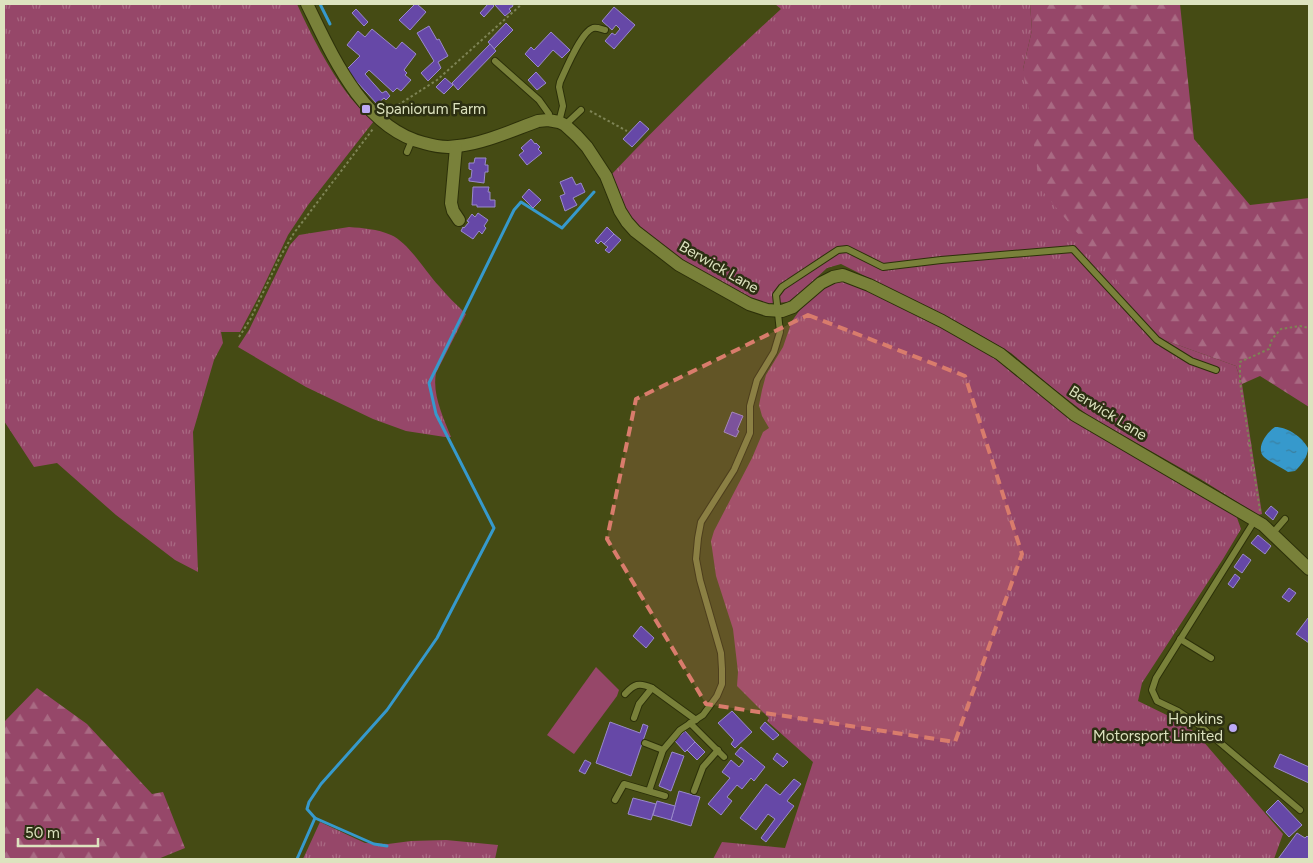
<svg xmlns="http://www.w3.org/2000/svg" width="1313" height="863" font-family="Figtree,sans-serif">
<defs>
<pattern id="grass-tufts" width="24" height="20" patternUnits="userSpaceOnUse" patternTransform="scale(1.25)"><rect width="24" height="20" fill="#964769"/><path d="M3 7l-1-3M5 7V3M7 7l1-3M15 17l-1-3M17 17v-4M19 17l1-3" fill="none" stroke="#a96a83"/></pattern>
<pattern id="forest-firs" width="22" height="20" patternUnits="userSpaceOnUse" patternTransform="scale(1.25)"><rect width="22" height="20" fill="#964769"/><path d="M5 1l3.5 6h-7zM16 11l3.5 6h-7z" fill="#a96a83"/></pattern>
<pattern id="water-ripples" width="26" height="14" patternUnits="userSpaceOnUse" patternTransform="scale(1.25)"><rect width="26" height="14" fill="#3699cc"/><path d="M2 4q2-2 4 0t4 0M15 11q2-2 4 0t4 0" fill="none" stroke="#3a80a0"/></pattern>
</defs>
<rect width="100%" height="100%" fill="#454b14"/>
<g fill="url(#grass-tufts)">
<path d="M4 4H202L203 5 206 4H297C311 35 328 68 349 96 356 105 365 113 374 121L308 205 288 235 259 296 240 332H221L223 343 214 360 193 432 198 572 175 560 116 515 57 463 34 467 4 421Z"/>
<path d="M775 4H1030L1032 30 1023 69 1167 341 1236 366 1242 384 1262 514 1258 515 1202 480 1089 416 1054 389 1011 353 970 329 841 264 827 268 799 294 788 302 763 304 735 290 692 266 650 237 627 214 612 174C666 117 723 62 781 9Z"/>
<path d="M349 227C363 228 377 229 391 235 409 243 425 271 439 286 447 296 457 305 466 314L436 373C432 394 443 417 451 437H445L406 431 373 419 306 387 238 347 249 330 290 245 299 235Z"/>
<polygon points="840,281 858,283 893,301 997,358 1236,515 1241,529 1223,559 1142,683 1138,701 1177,720 1196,733 1283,834 1274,859 713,859 722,842 785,848 813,762 767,721 769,718 737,686 738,672 733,629 716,576 711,541 714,531 752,458 763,432 769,428 762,416 759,405 762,390 766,375 783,347 792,321 802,307 823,288"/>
<polygon points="320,822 365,843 388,844 411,841 446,840 498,845 495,859 303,859"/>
</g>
<g fill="url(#forest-firs)">
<polygon points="1030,4 1180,4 1194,139 1250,205 1309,198 1309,407 1260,376 1242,384 1236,366 1167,341 1040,188 1023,69 1032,30"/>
<polygon points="37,688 87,724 152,794 163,792 185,848 158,859 5,859 4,854 4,722"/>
</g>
<polygon fill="#964769" points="596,667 619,690 617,696 574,754 547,735"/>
<path fill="url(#water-ripples)" d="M1275 427C1288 427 1302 437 1308 448 1308 457 1301 465 1295 471L1288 472 1285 470C1278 466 1270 462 1264 457 1255 448 1267 432 1275 427Z"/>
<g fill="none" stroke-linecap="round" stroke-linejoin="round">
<g stroke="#3699cc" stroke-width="3">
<polyline points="320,4 330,24"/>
<polyline points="387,846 374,844 315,818 307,809 309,802 321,784 387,710 437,638 494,528 436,414 429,383 514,210 521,202 562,228 594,192"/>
<polyline points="297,859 315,818"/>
</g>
</g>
<g fill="#6648a7" stroke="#9a8acb">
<polygon points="415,4 417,4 426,12 410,30 399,20"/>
<polygon points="488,4 492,4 494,6 484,17 480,13"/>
<polygon points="494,4 512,4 513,6 509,9 511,11 505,16"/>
<polygon points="614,7 635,25 614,49 605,41 612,33 615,35 620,29 616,25 612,30 602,21"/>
<polygon points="356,9 368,22 364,26 352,13"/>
<polygon points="506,23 513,30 494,49 488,42"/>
<polygon points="429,26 437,40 439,39 448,56 438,62 441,68 428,81 421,73 434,61 417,33"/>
<polygon points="372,29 396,49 402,42 416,54 404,70 407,73 405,75 411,80 401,91 397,88 393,92 369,70 365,74 382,93 386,91 390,96 386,100 384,98 377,104 346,70 360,56 347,45 358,31 365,37"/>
<polygon points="551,32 570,50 562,58 553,50 538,67 525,54 531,47 534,50"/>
<polygon points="490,44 496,51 458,90 452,83"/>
<polygon points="536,72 546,83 537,90 528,80"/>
<polygon points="445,78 453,85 444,94 436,87"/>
<polygon points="640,121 649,129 632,147 623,139"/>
<polygon points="531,139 535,144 536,143 540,147 538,149 542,153 527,165 519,155 524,151 521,148"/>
<polygon points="475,158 486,158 485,165 488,165 488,172 485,172 484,183 469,181 469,178 471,178 472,170 469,169 469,163 474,163"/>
<polygon points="572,177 576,185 581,183 585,192 573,198 577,205 565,211 560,196 565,194 560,182"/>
<polygon points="473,187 489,187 488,192 490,192 490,200 495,200 495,207 477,207 477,205 472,205"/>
<polygon points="529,189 541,200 533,208 522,197"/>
<polygon points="478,213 488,220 484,226 486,228 482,234 479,231 473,239 461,231 463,227 464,228 469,222 467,221 472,214 475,217"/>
<polygon points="607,227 614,234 604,244 601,241 598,244 595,241"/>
<polygon points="614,234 621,240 609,253 605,250 608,247 604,244"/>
<polygon points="732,412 743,416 737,430 739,431 736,437 724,432"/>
<polygon points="1271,506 1278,512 1273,520 1265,513"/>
<polygon points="1258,535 1271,546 1265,554 1251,543"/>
<polygon points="1243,554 1251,560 1242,573 1234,567"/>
<polygon points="1235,574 1240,578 1233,588 1228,584"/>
<polygon points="1289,588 1296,593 1289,602 1282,597"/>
<polygon points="1308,618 1309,618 1309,643 1296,634"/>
<polygon points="641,626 654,638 646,648 633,636"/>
<polygon points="732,711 752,732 735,748 731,744 734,740 718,723"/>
<polygon points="610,722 640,733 643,724 648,726 631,776 596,763"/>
<polygon points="765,722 779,735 773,740 760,728"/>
<polygon points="685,731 695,742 685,752 675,741"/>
<polygon points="695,742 705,752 697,760 687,750"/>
<polygon points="741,747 765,767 754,781 751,778 742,789 737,785 727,797 732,801 721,815 708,804 730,778 722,772 731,760 739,767 744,761 735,754"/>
<polygon points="672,752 684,756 671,791 659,786"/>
<polygon points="777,753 788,762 783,767 773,759"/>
<polygon points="1280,754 1309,767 1309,783 1274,767"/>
<polygon points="585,760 591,763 585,774 579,771"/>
<polygon points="794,779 801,784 787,801 794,806 766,842 761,838 775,819 768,814 756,830 740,818 766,784 780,795"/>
<polygon points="679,791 700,797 691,826 671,820"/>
<polygon points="633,798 656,804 651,820 628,814"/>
<polygon points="1278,800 1302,825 1289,837 1266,812"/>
<polygon points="657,801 675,806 671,820 653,815"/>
<polygon points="1297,833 1305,838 1307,836 1309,838 1309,859 1278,859"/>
</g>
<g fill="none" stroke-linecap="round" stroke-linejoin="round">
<g stroke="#2c3009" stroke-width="8">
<g id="lane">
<polyline points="495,61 539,100 549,114 548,120"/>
<path d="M559 122 563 106 559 87 560 82C566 69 581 32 593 28 597 27 601 29 605 30"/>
<polyline points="565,125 581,110"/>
<polyline points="407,152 412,140"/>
<polyline points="1255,520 1156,678 1152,690 1157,701 1178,711 1199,725 1300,810"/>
<polyline points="1272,534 1285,519"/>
<polyline points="1180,639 1211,658"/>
<path d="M625 694C634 684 639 682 652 688L696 720"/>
<polyline points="634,718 639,704 652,688"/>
<polyline points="690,723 724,757"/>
<polyline points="645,743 663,750"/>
<polyline points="649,791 663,750 680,730 703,715 717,696 722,684 722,669 721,653 700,580 696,559 698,538 701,522 734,470 750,433 750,406 757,380 774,352 780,332 776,295 782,287 838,250 847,249 883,267 941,260 1073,249 1157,340 1191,361 1216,370"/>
<polyline points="694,791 703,767 718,750"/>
<polyline points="615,800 624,784 665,796"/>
</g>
</g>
<g stroke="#2c3009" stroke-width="14">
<g id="street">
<path d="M307 4C332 55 363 128 424 143 434 146 447 148 458 146 485 143 513 130 538 121L548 120 559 122 565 125 577 136 587 147 606 176 620 211 627 222 635 231 679 265 749 304 767 310 782 311 793 307 821 283 833 277 843 275 869 285 942 321 1000 354 1075 415 1263 525 1309 569"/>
<polyline points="456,147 451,203 453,211 459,220"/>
</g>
</g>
<g stroke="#7e8455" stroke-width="2" stroke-dasharray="2.5 2.5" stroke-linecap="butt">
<polyline points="590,111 627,131"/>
<polyline points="391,112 395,107 437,80 522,4"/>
<polyline points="239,337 250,320 280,257 294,233 373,129"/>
<polyline points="1260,511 1240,382 1240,362 1269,349 1272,339 1281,329 1300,326 1309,328"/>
</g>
<use href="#lane" stroke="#79813a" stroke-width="6"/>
<use href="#street" stroke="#79813a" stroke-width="12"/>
</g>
<path fill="#d97c6c" fill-opacity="0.2" stroke="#d97c6c" stroke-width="4" stroke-dasharray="10 6" stroke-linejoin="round" d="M808 315 965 376 1022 554 955 742 706 704 607 539 636 399Z"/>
<g fill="#bcaaf5" stroke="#2c2f12" stroke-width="2">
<rect x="361" y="104" width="10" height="10" rx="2.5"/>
<circle cx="1233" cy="728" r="5"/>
</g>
<g text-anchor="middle" stroke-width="5" stroke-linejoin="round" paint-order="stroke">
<g font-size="15" fill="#dde3bf" stroke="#2c2f12" text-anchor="start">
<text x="376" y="114">Spaniorum Farm</text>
<text x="1223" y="724" text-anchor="end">Hopkins<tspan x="1223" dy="17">Motorsport Limited</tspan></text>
</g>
<g font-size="15" fill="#dde3bf" stroke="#2c2f12">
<text transform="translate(719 267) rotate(30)" y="5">Berwick Lane</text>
<text transform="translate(1108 413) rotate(32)" y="5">Berwick Lane</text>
</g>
</g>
<rect width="1313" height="863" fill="none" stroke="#dde3bf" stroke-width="10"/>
<path d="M18 838v8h80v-8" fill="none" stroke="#dde3bf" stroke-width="2.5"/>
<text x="25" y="838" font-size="15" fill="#dde3bf" stroke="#2c2f12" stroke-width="4" paint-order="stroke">50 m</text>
</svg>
